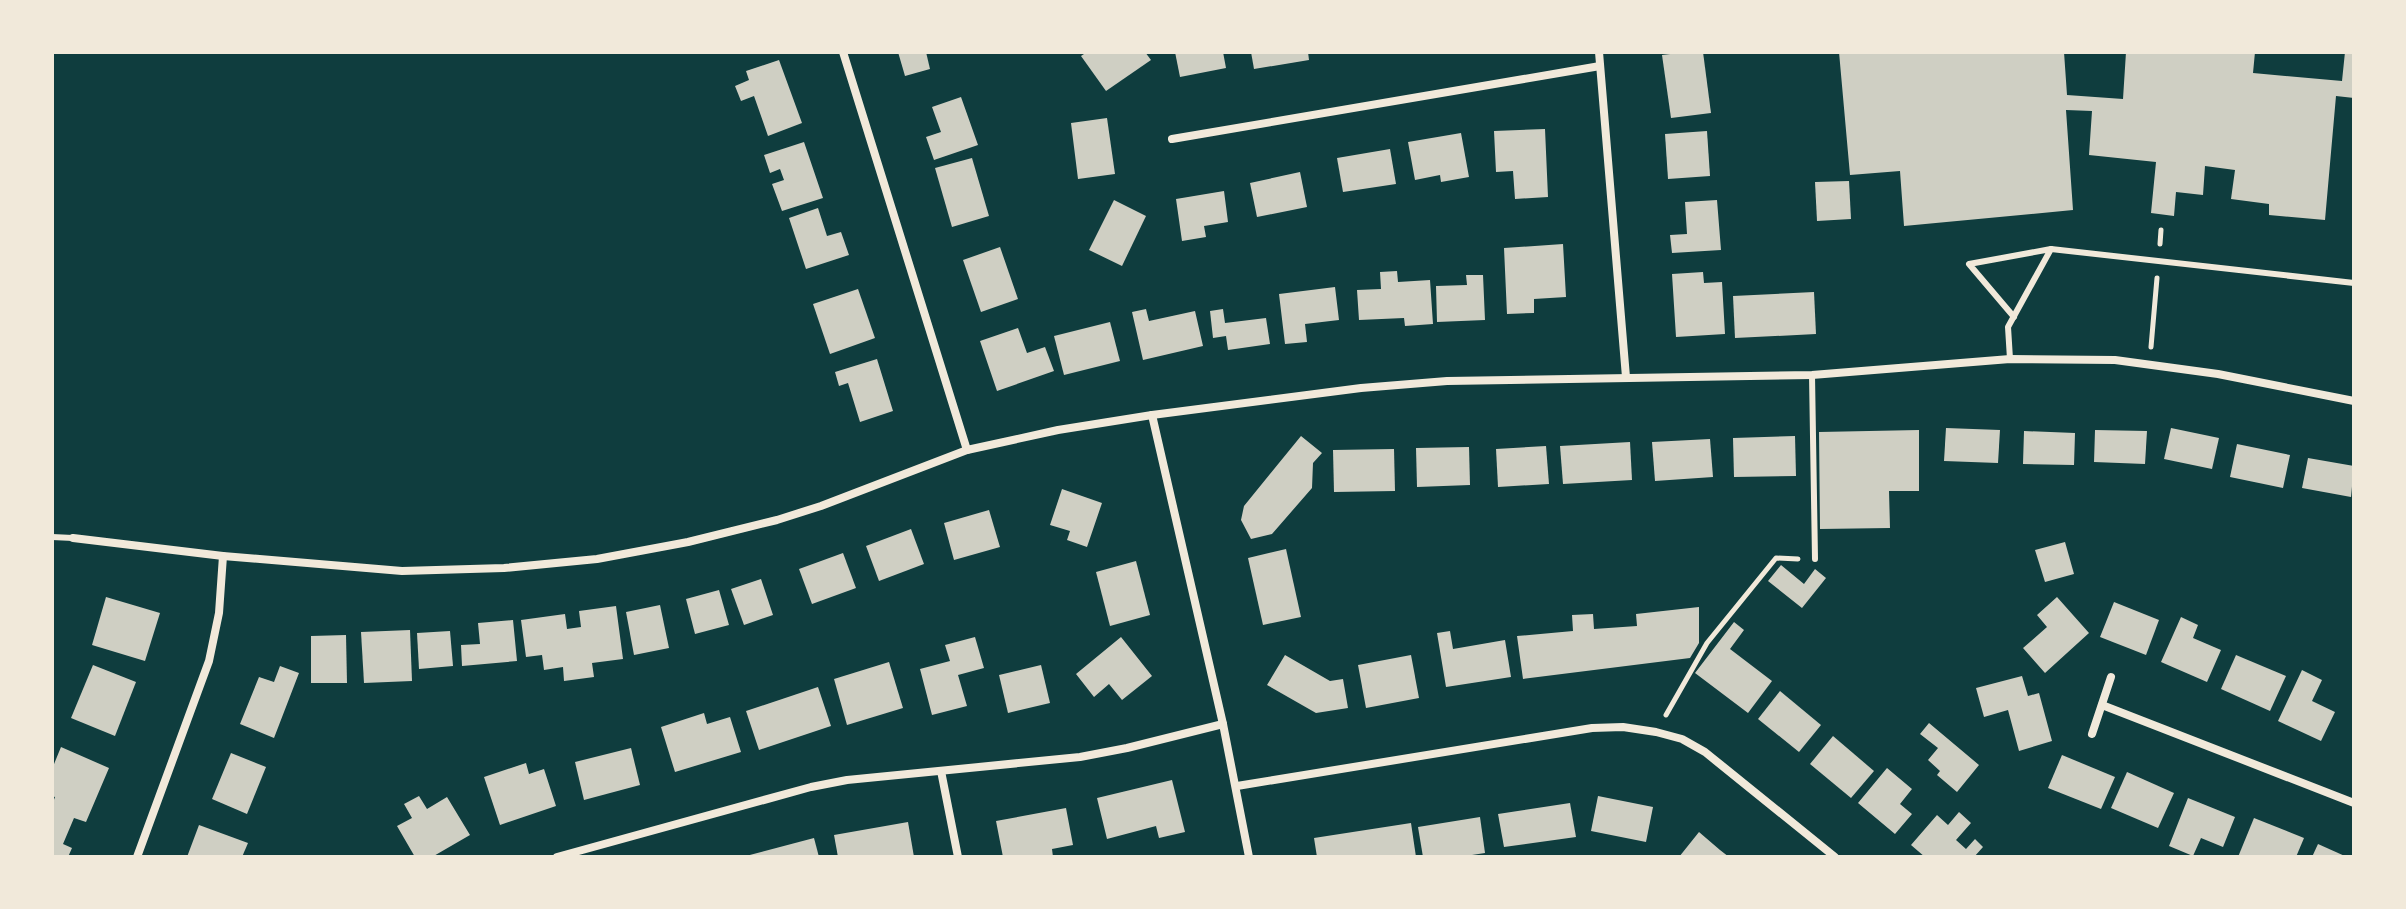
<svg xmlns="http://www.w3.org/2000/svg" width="2406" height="909" font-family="Jost,sans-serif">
<rect width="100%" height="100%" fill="#0f3d3e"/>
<g fill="#cfcfc3">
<polygon points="898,52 926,52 930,69 905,76"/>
<polygon points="1087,52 1145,52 1151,60 1106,91 1081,56"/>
<polygon points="1175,52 1223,52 1226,68 1180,77"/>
<polygon points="1251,52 1308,52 1309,60 1254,69"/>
<polygon points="1687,52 1703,52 1711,113 1671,118 1662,55"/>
<polygon points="1839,52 2064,52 2067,95 2123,99 2126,52 2255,52 2253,73 2342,81 2345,52 2354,52 2354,98 2336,96 2325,220 2269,215 2269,204 2231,199 2235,170 2205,166 2203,195 2176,192 2174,216 2151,213 2156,162 2089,155 2092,111 2066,110 2073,210 1904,226 1900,171 1850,175"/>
<polygon points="779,60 802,123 768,136 754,96 741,101 735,86 749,80 746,71"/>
<polygon points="961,97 978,145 934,160 926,137 941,132 932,107"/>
<polygon points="1107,118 1115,174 1078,179 1071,123"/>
<polygon points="1545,129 1548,197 1515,199 1513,171 1496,172 1494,131"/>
<polygon points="1707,131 1710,176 1668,179 1665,134"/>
<polygon points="1461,133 1469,177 1441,182 1440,175 1415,180 1408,142"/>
<polygon points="804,142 823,198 782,211 772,184 784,180 780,169 770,173 764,155"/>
<polygon points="1390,149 1396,184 1343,192 1337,158"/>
<polygon points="972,158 989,216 952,227 935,168"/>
<polygon points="1300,172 1307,207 1257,217 1250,183"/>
<polygon points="1849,181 1851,219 1817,221 1815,182"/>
<polygon points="1224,191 1228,222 1204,226 1206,237 1182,241 1176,199"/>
<polygon points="1114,200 1146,216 1122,266 1089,250"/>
<polygon points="1717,200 1721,250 1672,253 1670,235 1687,234 1685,202"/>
<polygon points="818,208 827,236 841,232 849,255 806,269 789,218"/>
<polygon points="1563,244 1566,297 1534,299 1534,313 1507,314 1504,248"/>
<polygon points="1000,247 1018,299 981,312 963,260"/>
<polygon points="1397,271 1398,282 1430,280 1433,324 1405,326 1404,318 1359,320 1357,290 1381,289 1380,272"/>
<polygon points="1703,272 1704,283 1722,282 1725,334 1676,337 1672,274"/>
<polygon points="1466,275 1483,275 1485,320 1437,322 1436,286 1467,285"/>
<polygon points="1335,287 1339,320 1305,324 1307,342 1285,344 1279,294"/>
<polygon points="858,289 875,338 830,354 813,304"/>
<polygon points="1814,292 1816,334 1735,338 1733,296"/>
<polygon points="1146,309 1149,321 1195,311 1203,346 1143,360 1132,312"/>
<polygon points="1223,309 1225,323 1266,318 1270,344 1228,350 1226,336 1213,338 1210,311"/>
<polygon points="1110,322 1120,361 1064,375 1054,336"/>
<polygon points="1018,328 1027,353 1045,347 1054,371 997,391 980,341"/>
<polygon points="877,359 893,411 860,422 848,383 839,386 835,372"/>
<polygon points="1946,428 2000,430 1998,463 1944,461"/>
<polygon points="2171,428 2219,438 2212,469 2164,459"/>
<polygon points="1919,430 1919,491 1889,491 1890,528 1820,529 1819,432"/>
<polygon points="2095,430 2147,431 2145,464 2094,462"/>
<polygon points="2024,431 2075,433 2074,465 2023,464"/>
<polygon points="1301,436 1322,453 1313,463 1312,488 1272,534 1251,539 1241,520 1244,506"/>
<polygon points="1795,436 1796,476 1734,477 1733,438"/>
<polygon points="1710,439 1713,477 1655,481 1652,442"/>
<polygon points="1630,442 1632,480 1563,484 1560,446"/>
<polygon points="2237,444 2290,455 2283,488 2230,477"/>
<polygon points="1546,446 1549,484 1498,487 1496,449"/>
<polygon points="1469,447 1470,485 1417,487 1416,448"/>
<polygon points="1394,449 1395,491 1334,492 1333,450"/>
<polygon points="2308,458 2354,466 2351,497 2302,488"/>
<polygon points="1062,489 1102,503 1087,547 1067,540 1070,531 1050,525"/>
<polygon points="989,510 1000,547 954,560 944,523"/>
<polygon points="911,529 924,564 879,581 866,546"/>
<polygon points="2065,542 2074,574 2045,582 2035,550"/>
<polygon points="1286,549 1301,617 1263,625 1248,558"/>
<polygon points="843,553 856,588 812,604 799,569"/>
<polygon points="1136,561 1150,615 1110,626 1096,572"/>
<polygon points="1781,565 1804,584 1815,569 1826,578 1802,608 1768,581"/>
<polygon points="761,579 773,615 744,625 731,589"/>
<polygon points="719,590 729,625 695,634 686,599"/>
<polygon points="106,597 160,613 145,661 92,645"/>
<polygon points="2057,597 2089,633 2045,673 2023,648 2047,627 2037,615"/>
<polygon points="2114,602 2159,620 2146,655 2100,637"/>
<polygon points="660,605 669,648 634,655 626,612"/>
<polygon points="616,606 623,659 592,663 594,677 564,681 563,667 544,670 542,655 526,657 521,620 565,614 567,629 581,627 579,611"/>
<polygon points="1699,607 1699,643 1690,658 1523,679 1517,636 1573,631 1572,615 1593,614 1594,629 1637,626 1636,614"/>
<polygon points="2181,617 2198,625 2193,638 2221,650 2207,682 2161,662"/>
<polygon points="513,620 517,661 462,666 461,645 480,644 478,623"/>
<polygon points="1734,622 1744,630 1730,649 1772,681 1748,713 1695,673"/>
<polygon points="410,630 412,681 364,683 361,632"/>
<polygon points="450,631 453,666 419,669 417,633"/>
<polygon points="1450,631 1453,649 1505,640 1511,677 1446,687 1437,633"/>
<polygon points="346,635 347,683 311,683 311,636"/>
<polygon points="975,637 984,668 958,675 967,706 932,715 920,669 950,661 945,645"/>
<polygon points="1121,637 1152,676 1122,700 1109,684 1094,697 1076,674"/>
<polygon points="1285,655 1330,681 1343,679 1348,708 1316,713 1267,685"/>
<polygon points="1411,655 1419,698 1366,708 1358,665"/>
<polygon points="2236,655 2286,676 2270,711 2221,689"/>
<polygon points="889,662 903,708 847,725 834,679"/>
<polygon points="93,665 136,682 115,736 71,718"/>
<polygon points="1041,665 1050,703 1008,713 999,675"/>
<polygon points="280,666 299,673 274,738 240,724 259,677 274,682"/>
<polygon points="2302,670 2322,680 2312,701 2335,712 2321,741 2278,721"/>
<polygon points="2022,676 2028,696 2039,693 2052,741 2019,751 2008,710 1984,717 1976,688"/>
<polygon points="818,687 831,726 759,750 746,711"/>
<polygon points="1780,691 1821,725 1799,752 1758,719"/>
<polygon points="704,713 707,724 730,717 741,752 675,772 661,727"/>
<polygon points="1929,723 1979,765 1957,792 1937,775 1940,771 1928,760 1938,748 1920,734"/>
<polygon points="1833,736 1874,771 1851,798 1810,764"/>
<polygon points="61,747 109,768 86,822 74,818 63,844 72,848 68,857 52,857 52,805 55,797 52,796 52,769"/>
<polygon points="631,748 640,785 584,800 575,762"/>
<polygon points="231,753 266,767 247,814 212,799"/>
<polygon points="2062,755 2115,777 2101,809 2048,788"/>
<polygon points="526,763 529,774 544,769 556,806 500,825 484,777"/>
<polygon points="1887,768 1912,789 1900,804 1912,814 1895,834 1858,803"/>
<polygon points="2127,772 2174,793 2158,828 2111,808"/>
<polygon points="1172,780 1185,832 1159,838 1156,826 1107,839 1097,798"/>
<polygon points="419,796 427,809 447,797 470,835 432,857 415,857 397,826 412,818 404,804"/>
<polygon points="1598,796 1653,807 1646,842 1591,831"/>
<polygon points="2188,798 2235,817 2223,847 2201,838 2193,856 2169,846"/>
<polygon points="1570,803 1576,837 1504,847 1498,814"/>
<polygon points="1066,808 1073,845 1052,849 1053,857 1003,857 996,821"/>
<polygon points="1959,812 1971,823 1956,840 1966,849 1975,839 1983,847 1974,857 1925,857 1911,845 1937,815 1948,825"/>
<polygon points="1480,817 1485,853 1459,857 1423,857 1418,827"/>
<polygon points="2254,818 2304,838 2296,857 2238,857"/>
<polygon points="908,822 914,857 838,857 834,835"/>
<polygon points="1411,823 1416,857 1317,857 1314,838"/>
<polygon points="199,825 248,843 242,857 187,857"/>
<polygon points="1699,832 1720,850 1729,857 1679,857"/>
<polygon points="814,838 819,857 746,857 746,856"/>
<polygon points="2318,844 2347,857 2312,857"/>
</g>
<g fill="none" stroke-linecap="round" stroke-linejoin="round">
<g stroke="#f1e9da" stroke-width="5">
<polyline points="2160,244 2161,230"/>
<polyline points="2151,347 2157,278"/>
<polyline points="1666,715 1707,643 1776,558 1798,559"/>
</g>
<g stroke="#f1e9da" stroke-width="6">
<polyline points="2014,317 1969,264 2051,249"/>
<polyline points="2010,359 2008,327 2051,249 2354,283"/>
<polyline points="1812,375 1815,559"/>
<polyline points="52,537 73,538"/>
</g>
<g stroke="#f1e9da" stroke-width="8">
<polyline points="843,52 967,450"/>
<polyline points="1599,52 1626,377"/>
<polyline points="1172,139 1600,66"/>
<polyline points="1152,415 1223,724 1249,857"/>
<polyline points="73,538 223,556 402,571 504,568 597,559 688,542 777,520 821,506 967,450 1058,430 1152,415 1361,388 1447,381 1812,375 2010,359 2115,360 2218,374 2354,401"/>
<polyline points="2102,705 2354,803"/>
<polyline points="2092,734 2111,677"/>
<polyline points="941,771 958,857"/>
<polyline points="1237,786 1592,728 1623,727 1656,732 1682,739 1705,752 1835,857"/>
<polyline points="137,857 209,661 219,613 223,556"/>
<polyline points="557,857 811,787 847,780 1080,757 1127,748 1223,724"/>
</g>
</g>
<rect width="2406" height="909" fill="none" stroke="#f1e9da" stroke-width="108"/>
</svg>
